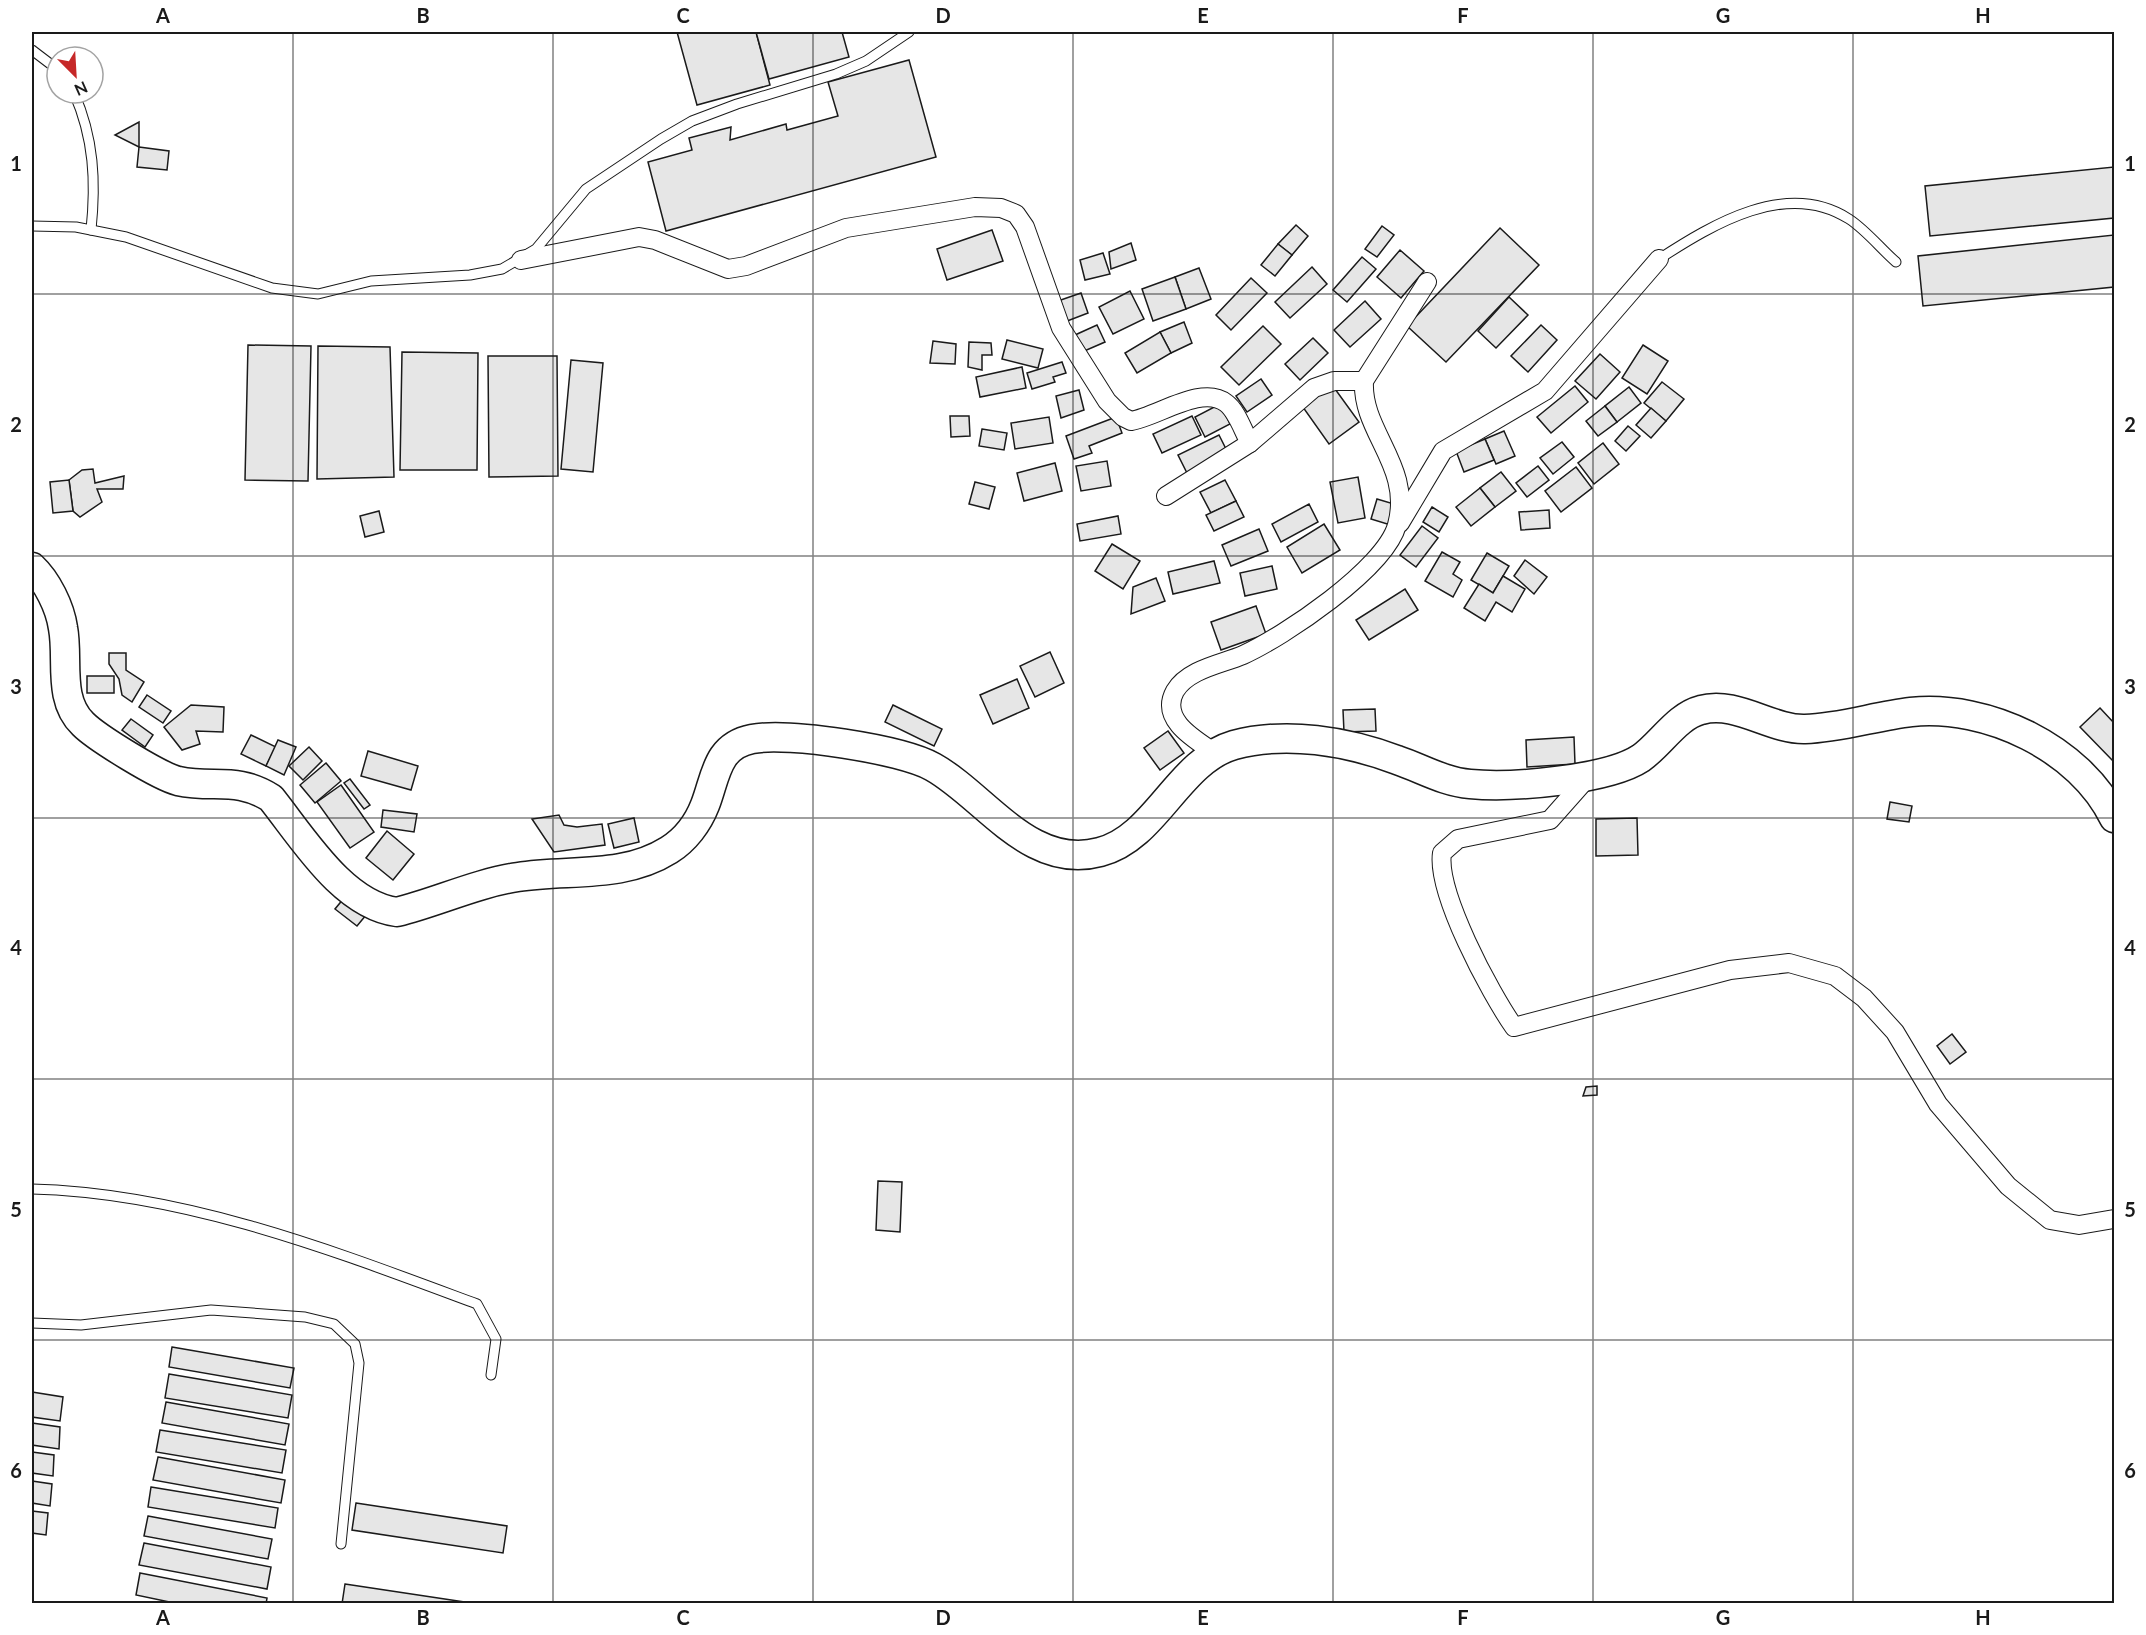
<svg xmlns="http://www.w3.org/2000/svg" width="2146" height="1635" font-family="Lato,sans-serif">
<rect width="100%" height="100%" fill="#fff"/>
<g fill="#e6e6e6" stroke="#1a1a1a" stroke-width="1.5">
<polygon points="677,32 756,32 770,85 697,105"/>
<polygon points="756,32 842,32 849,57 769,79"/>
<polygon points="909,60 936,157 666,231 648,162 692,150 689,138 731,127 730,140 786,124 787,130 838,116 828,82"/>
<polygon points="139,122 139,147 115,135"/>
<polygon points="139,147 169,151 167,170 137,167"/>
<polygon points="2114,167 2114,218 1930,236 1925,186"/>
<polygon points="1296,225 1308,236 1292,255 1278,244"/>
<polygon points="1382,226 1394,235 1377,257 1365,249"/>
<polygon points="1500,228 1539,265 1446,362 1407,326"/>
<polygon points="992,230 1003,261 947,280 937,249"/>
<polygon points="2114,235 2114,287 1923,306 1918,256"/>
<polygon points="1131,243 1136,260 1111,269 1109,252"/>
<polygon points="1278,244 1292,255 1275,276 1261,265"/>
<polygon points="1400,250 1424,271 1401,298 1377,277"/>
<polygon points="1103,253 1110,274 1085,280 1080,260"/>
<polygon points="1362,257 1376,269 1347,302 1333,290"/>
<polygon points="1312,267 1327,284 1290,318 1275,302"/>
<polygon points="1199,268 1211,299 1186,309 1175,277"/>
<polygon points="1175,277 1186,309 1153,321 1142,289"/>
<polygon points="1251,278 1267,293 1231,330 1216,315"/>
<polygon points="1130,291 1144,319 1113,334 1099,307"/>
<polygon points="1081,293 1088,313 1062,323 1055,302"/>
<polygon points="1509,297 1528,315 1496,348 1478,331"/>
<polygon points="1365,301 1381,319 1350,347 1334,330"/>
<polygon points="1184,322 1192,343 1171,353 1160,332"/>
<polygon points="1097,325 1105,342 1082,352 1075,335"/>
<polygon points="1541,325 1557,340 1528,372 1511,356"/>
<polygon points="1263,326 1281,344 1239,385 1221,367"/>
<polygon points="1160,332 1171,353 1137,373 1125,353"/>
<polygon points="1313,338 1328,353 1300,380 1285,364"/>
<polygon points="1007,340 1043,349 1038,368 1002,359"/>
<polygon points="933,341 956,344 955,364 930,363"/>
<polygon points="969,342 991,343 992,355 982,355 982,370 968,367"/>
<polygon points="248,345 311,346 308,481 245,480"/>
<polygon points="1643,345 1668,361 1647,394 1622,378"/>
<polygon points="318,346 390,347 394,477 317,479"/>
<polygon points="402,352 478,353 477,470 400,470"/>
<polygon points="1600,354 1620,372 1596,399 1575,381"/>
<polygon points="488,356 557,356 558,476 489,477"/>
<polygon points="571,360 603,363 593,472 561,469"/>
<polygon points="1062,362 1066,373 1053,377 1055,382 1032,389 1027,373"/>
<polygon points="1022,367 1026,388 980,397 976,377"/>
<polygon points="1261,379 1272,395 1247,412 1236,396"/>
<polygon points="1330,382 1359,422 1329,444 1300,403"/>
<polygon points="1662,382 1684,399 1666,421 1644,403"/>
<polygon points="1575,386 1588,402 1551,433 1537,417"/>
<polygon points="1629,387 1641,403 1617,422 1605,406"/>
<polygon points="1079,390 1084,410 1061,418 1056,396"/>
<polygon points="1220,404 1230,424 1205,437 1195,417"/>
<polygon points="1605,406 1617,422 1598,436 1586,421"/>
<polygon points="1651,408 1666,421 1651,438 1636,425"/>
<polygon points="950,416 969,416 970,436 951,437"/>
<polygon points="1192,416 1201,435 1162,453 1153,434"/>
<polygon points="1049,417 1053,443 1015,449 1011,423"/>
<polygon points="1116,417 1122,433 1089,446 1092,453 1074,459 1066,436"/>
<polygon points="1628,426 1640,436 1626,451 1615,441"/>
<polygon points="982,429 1007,433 1004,450 979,446"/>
<polygon points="1504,431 1515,456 1496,464 1485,439"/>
<polygon points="1219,435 1228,453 1187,473 1178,455"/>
<polygon points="1485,439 1494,460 1464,472 1456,451"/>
<polygon points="1562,442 1574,457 1553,474 1540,458"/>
<polygon points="1603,443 1619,464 1594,484 1578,463"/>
<polygon points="1107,461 1111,486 1081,491 1076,466"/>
<polygon points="1055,463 1062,491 1024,501 1017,473"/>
<polygon points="1538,466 1549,480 1527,497 1516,483"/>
<polygon points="1576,467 1592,488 1561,512 1545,491"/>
<polygon points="93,469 95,483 124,476 123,489 97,489 102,502 80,517 73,511 69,480 82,470"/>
<polygon points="1501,472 1516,491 1495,507 1480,488"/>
<polygon points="1358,477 1365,518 1338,523 1330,482"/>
<polygon points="69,480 73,511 53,513 50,482"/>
<polygon points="1225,480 1236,501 1211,513 1200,492"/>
<polygon points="975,482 995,487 989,509 969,504"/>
<polygon points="1480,488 1495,507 1471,526 1456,507"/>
<polygon points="1377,499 1394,504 1397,527 1371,519"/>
<polygon points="1236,501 1244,517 1214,531 1206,515"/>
<polygon points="1309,504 1318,522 1281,542 1272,524"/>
<polygon points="1432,507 1448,517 1439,532 1423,522"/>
<polygon points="1549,510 1550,528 1521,530 1519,512"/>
<polygon points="379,511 384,532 365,537 360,516"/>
<polygon points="1118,516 1121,534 1080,541 1077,524"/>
<polygon points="1324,524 1340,550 1302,573 1287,547"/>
<polygon points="1422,526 1438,538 1416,567 1400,555"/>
<polygon points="1259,529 1268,551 1231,566 1222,545"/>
<polygon points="1112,544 1140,561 1123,589 1095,571"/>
<polygon points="1442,552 1460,562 1453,574 1462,580 1453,597 1425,581"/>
<polygon points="1487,553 1509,566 1493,593 1471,580"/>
<polygon points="1525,560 1547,577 1534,594 1514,576"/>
<polygon points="1214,561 1220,583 1173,594 1168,572"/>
<polygon points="1272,566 1277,589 1245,596 1240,573"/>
<polygon points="1503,576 1525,589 1512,612 1496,602 1485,621 1464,608 1479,584 1493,593"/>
<polygon points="1156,578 1165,601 1131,614 1133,587"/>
<polygon points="1405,589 1418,610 1369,640 1356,620"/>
<polygon points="1256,606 1266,634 1221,650 1211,622"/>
<polygon points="1050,652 1064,683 1035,697 1020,666"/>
<polygon points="109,653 126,653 126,670 144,682 132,702 122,695 119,679 109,664"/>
<rect x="87" y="676" width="27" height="17"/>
<polygon points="1017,679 1029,708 993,724 980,695"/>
<polygon points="147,695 171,711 163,723 139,707"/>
<polygon points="191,705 224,707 223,732 196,731 200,744 182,750 164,727"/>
<polygon points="893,705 942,729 934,746 885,722"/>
<polygon points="2100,708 2114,723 2113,761 2080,727"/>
<polygon points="1375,709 1376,731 1344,732 1343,710"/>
<polygon points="131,719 153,735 145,747 122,730"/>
<polygon points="1168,731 1184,753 1160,770 1144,748"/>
<polygon points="251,735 276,747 266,766 241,754"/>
<polygon points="1574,737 1575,764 1527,767 1526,740"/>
<polygon points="278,740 296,747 284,775 266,766"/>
<polygon points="309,747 322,761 303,780 289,766"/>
<polygon points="368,751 418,766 411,790 361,776"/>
<polygon points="326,763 341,781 315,803 300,785"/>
<polygon points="350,779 370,805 364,809 344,783"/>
<polygon points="341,785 374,832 350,848 317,802"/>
<polygon points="1890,802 1912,806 1909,822 1887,819"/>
<polygon points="383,810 417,814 414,832 381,827"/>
<polygon points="559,815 564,825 577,827 602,824 605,845 554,852 532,819"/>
<polygon points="634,818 639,842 614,848 608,824"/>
<polygon points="1637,818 1638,855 1596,856 1596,819"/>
<polygon points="387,831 414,854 393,880 366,858"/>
<polygon points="349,892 371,909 357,926 335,909"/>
<polygon points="1952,1034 1966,1052 1950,1064 1937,1046"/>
<polygon points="1597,1086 1597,1095 1583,1096 1586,1087"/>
<polygon points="878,1181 902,1182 900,1232 876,1230"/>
<polygon points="172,1347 294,1368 290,1388 169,1367"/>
<polygon points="169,1374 292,1395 288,1418 165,1398"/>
<polygon points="32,1392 63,1397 60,1421 32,1417"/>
<polygon points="166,1402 289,1424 285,1445 162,1423"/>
<polygon points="32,1423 60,1427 59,1449 32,1445"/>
<polygon points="160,1430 286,1450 282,1473 156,1452"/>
<polygon points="32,1452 54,1455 53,1476 32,1473"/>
<polygon points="158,1457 285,1480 281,1503 153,1480"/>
<polygon points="32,1481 52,1484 50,1506 32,1503"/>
<polygon points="151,1487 278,1508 275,1528 148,1507"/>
<polygon points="356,1503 507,1526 503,1553 352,1530"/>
<polygon points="32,1511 48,1513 46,1535 32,1533"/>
<polygon points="148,1516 272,1539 268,1559 144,1536"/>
<polygon points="144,1543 271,1567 267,1589 139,1565"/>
<polygon points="140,1573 267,1598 266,1604 179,1604 136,1595"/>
<polygon points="345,1584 478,1604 342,1604"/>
</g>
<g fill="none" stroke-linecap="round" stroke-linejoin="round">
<g stroke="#1a1a1a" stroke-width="11">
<g id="lane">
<polyline points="32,50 57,69"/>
<path d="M74 93C94 138 96 182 91 230"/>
<polyline points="32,226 76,227 126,237 272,288 318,294 371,281 470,275 502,269 536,249 586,189 661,139 692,121 737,104 836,74 866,61 909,32"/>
<path d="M1659 259C1713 224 1787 179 1849 219 1866 230 1881 249 1896 262"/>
<path d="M32 1189C186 1193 334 1251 477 1304L496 1339 491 1375"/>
<polyline points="32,1323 81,1325 211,1310 305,1317 334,1324 355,1344 359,1363 341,1544"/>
</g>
</g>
<g stroke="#1a1a1a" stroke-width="20">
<g id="street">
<path d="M521 260 639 237 655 240 728 269 746 266 846 228 975 207 1001 208 1016 214 1025 227 1061 328 1107 401 1123 417 1131 421C1157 417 1202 384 1226 403 1237 411 1243 431 1250 443"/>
<polyline points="1166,496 1250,443 1314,388 1334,381 1364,381"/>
<polyline points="1400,523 1443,451 1545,391 1659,259"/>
<path d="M1215 753C1196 740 1159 720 1175 691 1188 669 1222 664 1243 655 1283 637 1385 569 1397 525 1413 466 1361 432 1364 381L1427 282"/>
<path d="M1589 776 1550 820 1458 839 1442 853C1436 892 1490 993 1514 1027L1730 970 1789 963 1835 976 1864 998 1895 1032 1938 1104 2008 1186 2050 1220 2079 1225 2114 1219"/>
</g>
</g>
<g stroke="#1a1a1a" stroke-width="31">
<path id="primary" d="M32 567C47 581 60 607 63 628 69 659 57 699 83 724 97 738 159 776 178 781 214 789 236 776 271 798 303 838 343 905 397 912 437 902 477 883 518 877 569 869 623 879 669 850 685 840 698 823 705 805 716 777 716 746 752 739 788 732 901 749 933 767 985 796 1030 871 1100 852 1156 838 1178 761 1234 745 1286 731 1347 741 1397 760 1421 768 1444 782 1470 784 1511 788 1608 780 1641 758 1661 744 1677 716 1701 710 1736 700 1771 730 1805 729 1840 728 1876 716 1911 712 1987 704 2080 748 2114 818"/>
</g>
<use href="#lane" stroke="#fff" stroke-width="9"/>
<use href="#street" stroke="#fff" stroke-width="18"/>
<use href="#primary" stroke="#fff" stroke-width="28"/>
</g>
<path fill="none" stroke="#1a1a1a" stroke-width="1.5" stroke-opacity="0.55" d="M293 32V1604M553 32V1604M813 32V1604M1073 32V1604M1333 32V1604M1593 32V1604M1853 32V1604M32 294H2114M32 556H2114M32 818H2114M32 1079H2114M32 1340H2114"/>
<rect width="2146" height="1635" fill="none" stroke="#ffffff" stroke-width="66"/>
<g transform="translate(75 75) rotate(156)"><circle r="28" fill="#ffffff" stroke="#a3a3a3" stroke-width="1.5"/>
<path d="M0-4.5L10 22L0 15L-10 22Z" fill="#c62828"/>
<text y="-9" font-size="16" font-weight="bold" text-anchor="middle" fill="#1a1a1a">N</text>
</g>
<rect x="33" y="33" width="2080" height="1569" fill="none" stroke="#1a1a1a" stroke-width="2"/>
<g font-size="20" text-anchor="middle" font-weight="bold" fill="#1a1a1a">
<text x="163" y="23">A</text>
<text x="423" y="23">B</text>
<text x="683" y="23">C</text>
<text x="943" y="23">D</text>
<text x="1203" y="23">E</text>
<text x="1463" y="23">F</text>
<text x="1723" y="23">G</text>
<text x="1983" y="23">H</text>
<text x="16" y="171">1</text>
<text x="2130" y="171">1</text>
<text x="16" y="432">2</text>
<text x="2130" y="432">2</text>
<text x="16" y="694">3</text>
<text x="2130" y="694">3</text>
<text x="16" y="955">4</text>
<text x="2130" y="955">4</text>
<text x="16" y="1217">5</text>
<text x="2130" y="1217">5</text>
<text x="16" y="1478">6</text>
<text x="2130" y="1478">6</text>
<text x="163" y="1625">A</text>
<text x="423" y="1625">B</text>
<text x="683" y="1625">C</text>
<text x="943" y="1625">D</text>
<text x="1203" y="1625">E</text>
<text x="1463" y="1625">F</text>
<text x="1723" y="1625">G</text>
<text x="1983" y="1625">H</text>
</g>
</svg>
